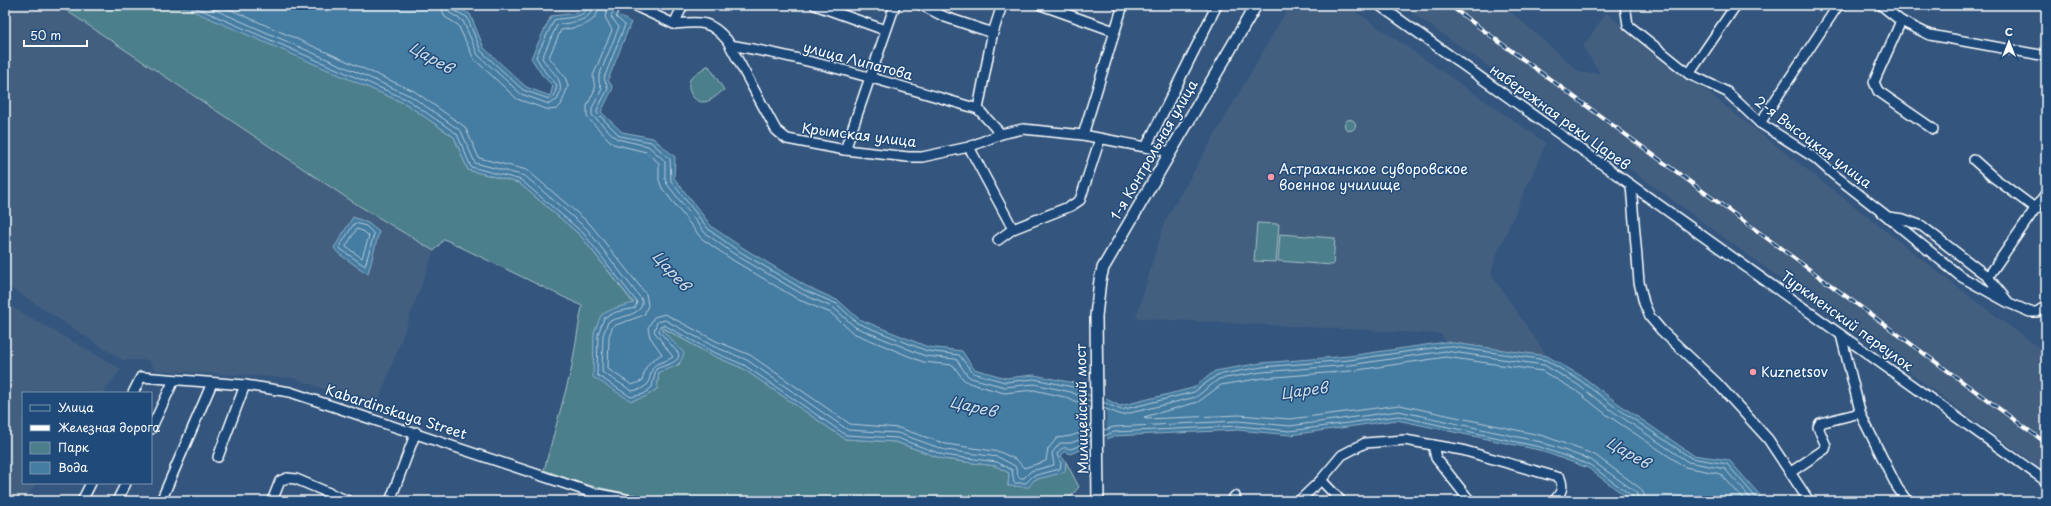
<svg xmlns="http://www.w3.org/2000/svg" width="2051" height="506" font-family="'Playpen Sans',sans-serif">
<rect width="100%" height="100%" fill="#34567e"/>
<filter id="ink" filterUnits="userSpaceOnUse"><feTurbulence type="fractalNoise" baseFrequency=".025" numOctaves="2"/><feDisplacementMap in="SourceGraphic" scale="8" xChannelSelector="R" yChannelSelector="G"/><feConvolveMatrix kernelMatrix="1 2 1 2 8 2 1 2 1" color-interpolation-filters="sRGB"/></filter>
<g filter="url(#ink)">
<g fill="#435f80">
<polygon points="5,5 58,5 353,202 434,251 378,402 362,402 293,378 155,370 148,360 122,360 5,284"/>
<polygon points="1290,5 1346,5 1546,143 1496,256 1491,274 1547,356 1446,342 1441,334 1136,318 1165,221"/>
<polygon points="1401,5 1499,5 1512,13 1581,73 1600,73 1583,47 1606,13 1970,297 2046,353 2046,472 1508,80"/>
<polygon points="10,306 121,369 103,393 23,393 23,483 37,483 23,501 5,501 5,315"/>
</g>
<g fill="#4c7f8b" stroke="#a6bfc5">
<polygon points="58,5 179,5 214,19 406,104 454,137 468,170 519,183 580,235 634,304 615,308 645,397 657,389 659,372 680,364 661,327 709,354 742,368 845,439 896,442 943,459 996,466 1009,473 1008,486 1064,472 1066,462 1079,487 1067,501 662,501 583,484 544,470 571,371 582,306 444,239 434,251 353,202"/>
<path d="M707 66H709L724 90C719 93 714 99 708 101 696 106 685 91 690 80 693 74 702 70 707 66Z"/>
<circle cx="1350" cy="125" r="5.5"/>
<polygon points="1257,223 1279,224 1276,262 1254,261"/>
<polygon points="1280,234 1335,238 1333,265 1278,261"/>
</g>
<g fill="#457ca2" stroke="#8fb0c7">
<path d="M179 5H452L470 14 484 48 526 87 550 96 553 86 542 75 531 58 551 16 577 13 586 5H626L620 16 631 22 608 80 613 88 601 112 622 132 653 138 675 157 674 178 712 227 740 246 806 286 839 301 859 319 928 347 962 351 974 369 1006 378 1034 375 1074 383 1120 406 1193 388 1215 371 1261 363 1349 356 1446 342 1547 356 1583 377 1616 402 1693 455 1729 460 1765 501H1632L1588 468 1539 450 1397 420 1290 435 1238 430 1114 436 1070 454 1065 451 1061 456 1066 462 1065 472 1034 480 1029 487 1008 486 1009 473 996 466 943 459 896 442 845 439 742 368 709 354 662 327 664 332 684 353C681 367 671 368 659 372L657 389 645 397 631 401 593 377 594 333 601 315 615 308 634 303 580 235 519 183 468 170 454 137 406 104Z"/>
<polygon points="353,217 368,223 379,232 368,274 339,254 334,248"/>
</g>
<g fill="#34567e">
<polygon points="601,5 628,5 622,15 632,21 631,22"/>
<polygon points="1083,386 1106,397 1107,441 1082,450"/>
</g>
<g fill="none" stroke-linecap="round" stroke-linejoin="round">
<g stroke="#b5cbda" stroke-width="1">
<path d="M190 5 408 100 457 134 471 167 521 180 583 233 637 302 635 308 616 312 604 318 598 334 597 375 631 397 644 394 652 387 656 369C664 365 679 364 679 354L659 331 660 326 664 325 711 351 744 365 846 435 897 438 944 455 997 462 1012 470 1014 483H1026L1033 476 1060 469 1061 463 1057 455C1060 447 1064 447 1071 449L1091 441"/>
<path d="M204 5 411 96 461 131 475 163 525 176 587 229 642 300C644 316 619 316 608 322L603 335 602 372 632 391 641 389 648 384C655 357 652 369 673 357L654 331 657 322 665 320 713 346 747 360 848 430 898 433 945 450 998 457 1015 466 1019 478H1024L1031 471 1054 465 1052 453 1060 443H1071L1091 435"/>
<path d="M220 5 414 91 465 127 479 158 527 170 590 224 646 294 648 305 644 315 613 326 609 336 608 369 632 385 642 381C647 362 647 364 662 354L650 337 648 328 654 317 665 314 716 341 750 355 850 424 899 428 946 444 1000 452 1017 460 1024 468 1046 461 1048 449 1057 438 1071 436 1091 429"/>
<path d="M440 5 445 17 458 25 474 59 517 99 549 110 557 109 561 105 568 86 565 77 549 57 561 30C577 27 598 26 599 5"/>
<path d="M447 5 450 13 463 21 478 55 521 94 549 104 557 100C567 79 553 75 542 58L557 25C570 22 592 23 593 5"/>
<path d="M452 5 453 10 467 17 481 51 523 90 549 99 554 97 557 85 545 72 536 57 554 20C565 17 586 20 588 5"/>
<polyline points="609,5 605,17 612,30 593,76 595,89 587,106 587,117 613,144 646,152 659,163 659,180 662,188 701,238 731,259 799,300 831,313 853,333 923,362 953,365 963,379 969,383 1004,393 1034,390 1069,398 1090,408"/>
<polyline points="616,5 611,17 619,27 599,76 599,82 602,89 592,108 592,115 617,139 648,146 665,161 665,179 667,184 705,233 734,254 802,294 834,308 855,327 925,356 956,359 967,375 971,378 1005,387 1034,384 1071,392 1090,401"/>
<polyline points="621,5 616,17 625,25 604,78 608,89 597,110 597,113 620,136 651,142 670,159 671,181 709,230 737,250 804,290 837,304 857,323 927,351 959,355 973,373 1005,382 1034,379 1073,387 1090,396"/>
<polygon points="355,223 366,226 374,234 365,266 339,248"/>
<polygon points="357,229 363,231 369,236 362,258 346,247"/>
<polyline points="1103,402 1121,410 1194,392 1217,375 1262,367 1349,360 1446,346 1546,360 1581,381 1614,406 1691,458 1727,464 1759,501"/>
<polyline points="1103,408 1122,415 1196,397 1219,379 1262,372 1350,365 1445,351 1544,365 1578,385 1611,410 1688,462 1725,469 1753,501"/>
<polyline points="1104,430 1114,427 1238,421 1290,426 1399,411 1541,442 1591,460 1636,492 1639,501"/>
<polyline points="1104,436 1114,432 1238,426 1290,431 1398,416 1540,447 1590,465 1632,496 1634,501"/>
<polyline points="1645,501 1644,494 1640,488 1595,455 1544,436 1400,405 1290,419 1239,415 1146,419 1144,417 1198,402 1221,385 1263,378 1351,371 1446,357 1542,371 1575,390 1607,415 1685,467 1721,474 1745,501"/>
</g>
<g stroke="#fff" stroke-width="12">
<g id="minor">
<polyline points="633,5 674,24"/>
<polyline points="815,5 885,30"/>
<polyline points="921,5 945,17 993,33"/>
<polyline points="1041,5 1114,31"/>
<polyline points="1379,5 2046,481"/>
<polyline points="1625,5 1628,25 1689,74 1727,92 1760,123 1815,158 1833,174 1888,217 1903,219 1922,226 1988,277 2009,303 2030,312 2037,312 2046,306"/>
<polyline points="1881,5 1901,21 1930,35 2046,56"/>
<polyline points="1901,21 1874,82 1878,91 1933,129"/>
<path d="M674 24C699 22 709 19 727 40L776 130 787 139 845 150 908 157H922L969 147 1001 134 1023 129 1083 135 1171 152"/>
<polyline points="674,24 683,5"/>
<path d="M730 45C814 59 896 85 978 109"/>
<polyline points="1689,74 1736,5"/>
<polyline points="1760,123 1837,7 1841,5"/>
<polyline points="1001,134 978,109 992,36 1002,5"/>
<polyline points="1083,135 1123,5"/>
<polyline points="969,147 1013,229"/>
<polyline points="1146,147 1217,5"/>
<polyline points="845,150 895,5"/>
<polyline points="1974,160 1993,177 2036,209"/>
<polyline points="1631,185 1639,282 1644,303 1650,317 1662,331 1717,383 1768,439 1809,501"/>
<polyline points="1889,218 1960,276 2007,302"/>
<polyline points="998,240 1013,229 1071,206 1080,200 1100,139"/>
<polyline points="1988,277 2046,193"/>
<polyline points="1841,335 1861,415 1897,487 1907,501"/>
<polyline points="133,393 141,377 245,385 290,392 593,493 635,501"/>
<polyline points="151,429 174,380"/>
<polyline points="1433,445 1436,458 1470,501"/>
<polyline points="218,457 245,385"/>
<polyline points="1791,472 1825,449 1826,446 1818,427 1820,423 1860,413"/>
<polyline points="1321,480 1341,501"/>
<polyline points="82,501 91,483"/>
<polyline points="117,501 126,483"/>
<polyline points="161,501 212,383"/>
<polyline points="272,501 280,481 287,478 296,479 348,501"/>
<polyline points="390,501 416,432"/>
<polyline points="1231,501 1235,496"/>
<path d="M1299 501 1321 480 1342 455 1365 443 1405 440 1433 445 1462 450 1560 478C1564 488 1561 493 1554 501"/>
</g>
</g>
<g stroke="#fff" stroke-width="14">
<polyline id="major" points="1098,501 1096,316 1100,280 1103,268 1256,5"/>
</g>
<use href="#minor" stroke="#1f4a7a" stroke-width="9"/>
<use href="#major" stroke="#1f4a7a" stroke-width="11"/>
<g stroke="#fff" stroke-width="4">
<polyline id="rail" points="1449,5 2046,443"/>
</g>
<use href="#rail" stroke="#1f4a7a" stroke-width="2.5" stroke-dasharray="8" stroke-linecap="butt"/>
</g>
</g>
<g fill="#ff9aa2" stroke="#1f4a7a" stroke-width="1.5">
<circle cx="1271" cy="177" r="4"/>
<circle cx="1753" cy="372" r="4"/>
</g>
<g text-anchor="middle" stroke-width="3" stroke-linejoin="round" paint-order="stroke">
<g font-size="14" fill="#fff" stroke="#1f4a7a">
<text transform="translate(858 61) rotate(15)" y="5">улица Липатова</text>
<text transform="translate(1560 117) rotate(36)" y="5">набережная реки Царев</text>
<text transform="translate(859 135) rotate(7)" y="5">Крымская улица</text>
<text transform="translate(1813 142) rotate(37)" y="5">2-я Высоцкая улица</text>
<text transform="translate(1154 150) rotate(-60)" y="5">1-я Контрольная улица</text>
<text transform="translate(1847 321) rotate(36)" y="5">Туркменский переулок</text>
<text transform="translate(1082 409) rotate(-91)" y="5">Милицейский мост</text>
<text transform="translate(396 412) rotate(18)" y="5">Kabardinskaya Street</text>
</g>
<g font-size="14" fill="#fff" stroke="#1f4a7a" text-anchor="start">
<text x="1279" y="174">Астраханское суворовское<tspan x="1279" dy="16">военное училище</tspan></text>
<text x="1761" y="377">Kuznetsov</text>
</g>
<g font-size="15" font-style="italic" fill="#d0dee8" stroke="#1f4a7a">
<text transform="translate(431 58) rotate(30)" y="5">Царев</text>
<text transform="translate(671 271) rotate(48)" y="5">Царев</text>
<text transform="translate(1304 391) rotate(-8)" y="5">Царев</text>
<text transform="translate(973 407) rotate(13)" y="5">Царев</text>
<text transform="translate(1628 453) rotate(30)" y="5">Царев</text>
</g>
</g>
<rect width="2051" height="506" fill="none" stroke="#1f4a7a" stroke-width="20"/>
<rect x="10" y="10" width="2031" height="486" fill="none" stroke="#fff" stroke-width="1.5" filter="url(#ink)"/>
<rect x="22" y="392" width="130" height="92" fill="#1f4a7a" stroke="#7992af"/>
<rect x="30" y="405" width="20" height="6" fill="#1f4a7a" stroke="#7992af"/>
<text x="58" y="412" font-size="12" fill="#ffffff">Улица</text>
<rect x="30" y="425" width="20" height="6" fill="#ffffff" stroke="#7992af"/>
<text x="58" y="432" font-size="12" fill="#ffffff">Железная дорога</text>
<rect x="30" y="442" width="20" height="12" fill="#4c7f8b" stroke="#7992af"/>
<text x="58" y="452" font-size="12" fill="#ffffff">Парк</text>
<rect x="30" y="462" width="20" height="12" fill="#457ca2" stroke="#7992af"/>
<text x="58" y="472" font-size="12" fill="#ffffff">Вода</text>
<g transform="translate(2009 42)" stroke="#1f4a7a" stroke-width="3" paint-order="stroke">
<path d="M0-3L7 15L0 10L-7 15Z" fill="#ffffff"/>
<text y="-6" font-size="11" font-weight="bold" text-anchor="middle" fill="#ffffff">С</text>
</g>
<path d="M24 40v6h63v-6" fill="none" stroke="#ffffff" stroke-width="2"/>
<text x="30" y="40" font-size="12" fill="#ffffff" stroke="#1f4a7a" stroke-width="3" paint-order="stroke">50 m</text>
</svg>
